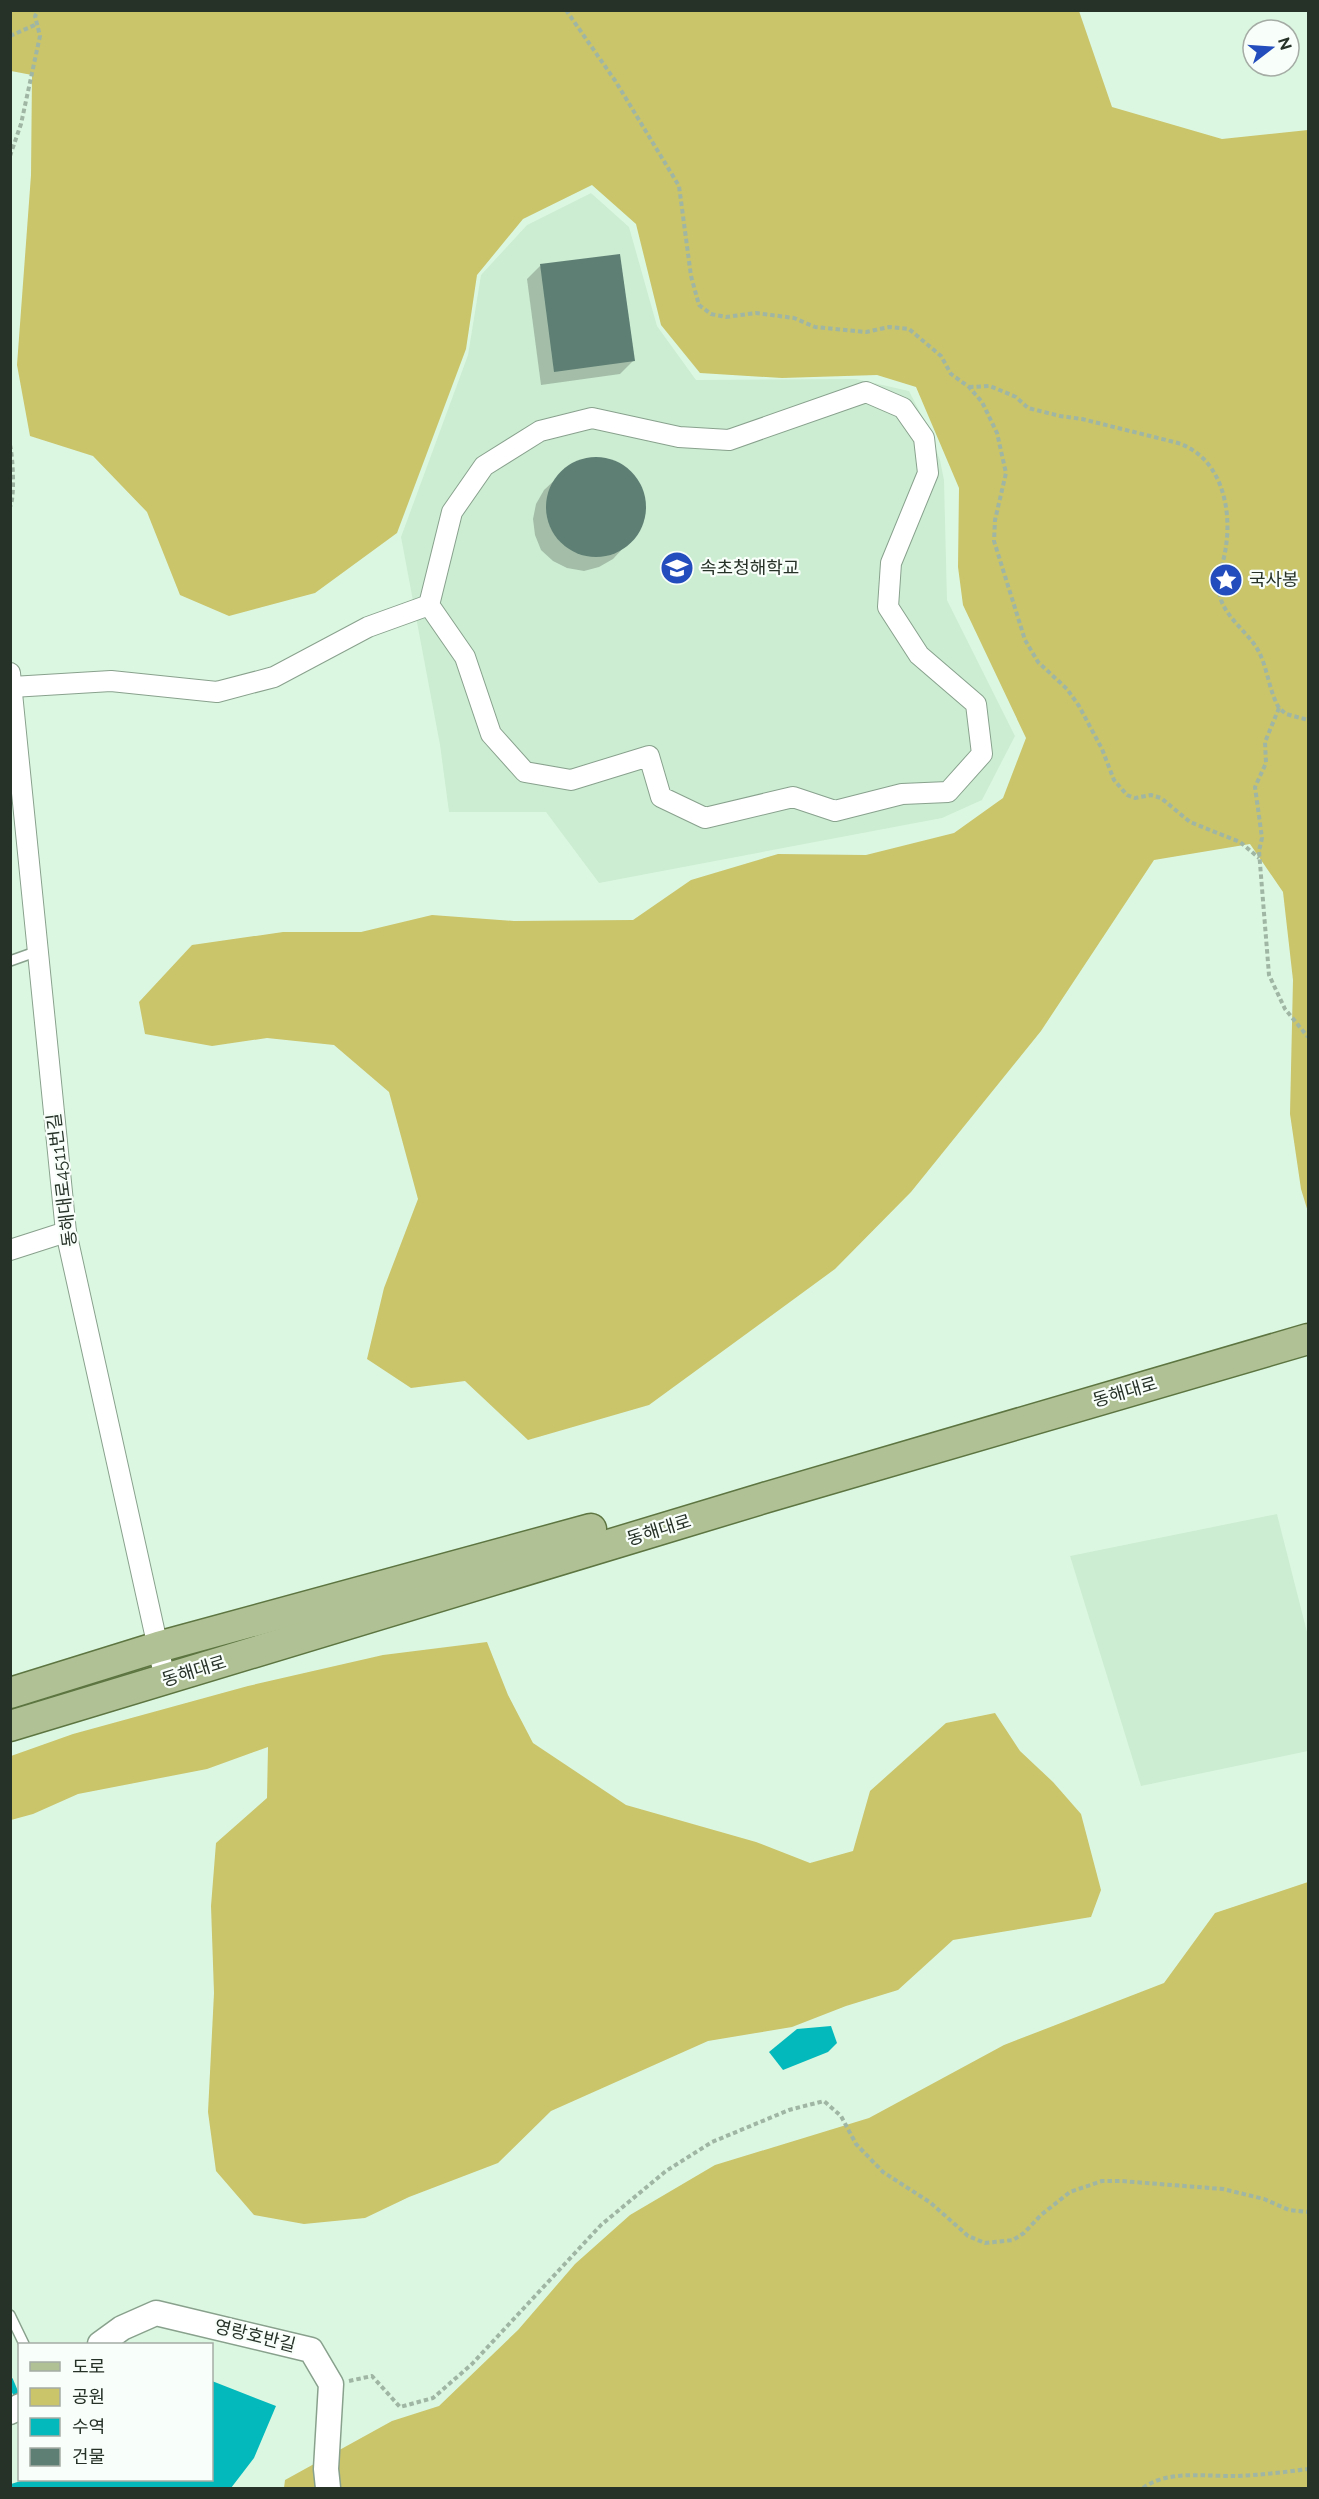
<svg xmlns="http://www.w3.org/2000/svg" width="1319" height="2499" font-family="Raleway,'Noto Sans KR',sans-serif">
<rect width="100%" height="100%" fill="#dcf7e1"/>
<g fill="#ccedd2">
<polygon points="591,193 629,227 657,326 696,380 856,379 909,391 925,422 940,460 944,480 947,600 1015,736 982,800 942,818 599,883 546,812 449,812 440,745 401,537 468,355 481,275 527,225"/>
<polygon points="1277,1514 1308,1636 1308,1751 1141,1786 1070,1556"/>
</g>
<g fill="#cac46b">
<polygon points="1079,11 1112,107 1222,139 1308,130 1308,1212 1301,1189 1290,1114 1293,980 1283,892 1250,844 1154,860 1041,1031 911,1192 835,1269 649,1405 528,1440 465,1381 411,1388 367,1359 384,1288 418,1199 389,1092 334,1045 267,1038 212,1046 145,1034 139,1002 192,945 283,932 361,932 432,915 514,921 633,920 691,880 778,854 866,855 954,833 1003,798 1026,738 963,605 958,567 959,488 916,387 877,375 782,378 700,373 661,325 636,224 592,185 523,219 477,275 466,349 397,533 315,593 229,616 180,595 147,512 93,456 30,436 17,365 31,175 32,75 11,71 11,11"/>
<polygon points="487,1642 508,1695 533,1743 626,1805 756,1842 810,1863 853,1851 870,1791 946,1723 995,1713 1020,1751 1053,1782 1081,1814 1101,1890 1091,1917 953,1940 898,1990 846,2006 792,2027 708,2041 551,2111 498,2163 409,2197 365,2218 304,2224 254,2215 216,2171 208,2112 214,1993 211,1906 216,1843 267,1798 268,1747 207,1769 78,1794 33,1814 11,1820 11,1756 73,1734 248,1686 383,1655"/>
<polygon points="1308,1882 1308,2488 284,2488 285,2480 392,2421 439,2406 518,2330 575,2264 630,2215 715,2165 869,2118 1004,2045 1164,1983 1215,1913"/>
</g>
<g fill="#04b9bb">
<polygon points="831,2026 837,2043 828,2052 783,2070 769,2052 797,2029"/>
<polygon points="212,2381 276,2406 254,2458 231,2488 11,2488 11,2484 24,2480 212,2480"/>
</g>
<g fill="#0003">
<polygon points="540,266 633,361 620,374 541,385 527,279"/>
<polygon points="586,459 601,459 617,463 630,472 639,485 644,500 644,516 638,532 613,559 599,567 584,571 567,568 553,561 541,550 535,535 533,519 536,504 544,490 571,465"/>
</g>
<g fill="none" stroke-linecap="round" stroke-linejoin="round">
<polyline stroke="#04b9bb" stroke-width="6" points="10,2380 19,2401"/>
</g>
<g fill="#5e7f74">
<polygon points="620,254 635,361 554,372 540,264"/>
<circle cx="596" cy="507" r="50"/>
</g>
<g fill="none" stroke-linecap="round" stroke-linejoin="round">
<g stroke="#88a18d" stroke-width="12">
<g id="service">
<polyline points="10,961 38,951"/>
<polyline points="10,2315 24,2344"/>
</g>
</g>
<g stroke="#88a18d" stroke-width="22">
<g id="minor">
<polygon points="866,392 903,408 924,438 928,473 891,563 888,607 919,655 976,704 982,754 948,792 902,794 835,811 793,797 705,818 661,797 649,756 571,780 525,772 491,734 465,657 429,605 452,512 484,466 540,431 592,418 679,437 729,440"/>
<polyline points="10,673 66,1232 165,1679"/>
<polyline points="12,687 111,681 217,692 274,677 368,627 429,605"/>
<polyline points="10,1250 66,1232"/>
</g>
</g>
<g stroke="#88a18d" stroke-width="27">
<g id="tertiary">
<polyline points="100,2344 122,2328 156,2313 311,2350 331,2384 326,2469 328,2488"/>
<polyline points="10,2412 20,2406"/>
</g>
</g>
<g stroke="#5d7541" stroke-width="33">
<g id="primary">
<polyline points="10,1693 158,1647 591,1529"/>
<polyline points="10,1726 764,1498 1308,1339"/>
</g>
</g>
<g stroke="#a0b6a4" stroke-width="4" stroke-dasharray="4.5 3" stroke-linecap="butt">
<polyline points="566,10 616,82 679,186 691,276 699,305 711,314 726,317 756,313 794,318 815,327 866,332 889,327 909,329 941,356 951,374 969,387 982,402 997,433 1006,473 995,520 994,541 1025,640 1038,662 1067,689 1079,706 1102,749 1114,780 1127,795 1135,798 1151,795 1161,798 1190,822 1240,842 1259,858"/>
<polyline points="10,36 37,24"/>
<polyline points="10,156 21,124 40,36 35,16 39,10"/>
<path d="M969 387 990 386 1016 397 1028 408 1060 416 1082 419 1178 443C1220 457 1232 506 1226 546 1224 563 1215 583 1221 600 1229 621 1249 633 1259 652 1268 670 1269 691 1279 708L1286 714 1308 720"/>
<path d="M10 445C13 457 15 498 10 507"/>
<polyline points="1279,708 1265,742 1266,763 1255,787 1262,838 1259,851 1269,975 1285,1009 1308,1037"/>
<polyline points="349,2381 372,2376 400,2407 433,2398 472,2364 601,2225 666,2171 712,2142 789,2110 824,2101 841,2116 856,2144 883,2172 931,2203 968,2236 985,2243 1013,2240 1024,2233 1041,2215 1070,2192 1102,2181 1121,2181 1223,2189 1264,2199 1289,2210 1308,2212"/>
<path d="M1143 2488C1169 2469 1207 2477 1238 2476 1262 2475 1285 2472 1308 2469"/>
</g>
<use href="#service" stroke="#fff" stroke-width="9"/>
<use href="#minor" stroke="#fff" stroke-width="20"/>
<use href="#tertiary" stroke="#fff" stroke-width="24"/>
<use href="#primary" stroke="#b0c295" stroke-width="30"/>
</g>
<defs>
<g id="school-disc" transform="scale(1.725)"><circle r="9.5" fill="#234dbc" stroke="#f8fef9"/><path d="M0-5L7-2L0 1L-7-2ZM-4 1L0 2.5L4 1V4Q0 6-4 4Z" fill="#fff"/></g>
<g id="sight-disc" transform="scale(1.725)"><circle r="9.5" fill="#234dbc" stroke="#f8fef9"/><path d="M0-6L1.8-2.2L6-1.7L2.9 1.2L3.7 5.4L0 3.3L-3.7 5.4L-2.9 1.2L-6-1.7L-1.8-2.2Z" fill="#fff"/></g>
</defs>
<g fill-rule="evenodd">
<use href="#school-disc" x="677" y="568"/>
<use href="#sight-disc" x="1226" y="580"/>
</g>
<g text-anchor="middle" stroke-width="4.5" stroke-linejoin="round" paint-order="stroke">
<g font-size="18" fill="#263128" stroke="#f8fef9" text-anchor="start">
<text x="700" y="574">속초청해학교</text>
<text x="1249" y="586">국사봉</text>
</g>
<g font-size="18" fill="#263128" stroke="#f8fef9">
<text transform="translate(62 1180) rotate(-97)" y="6">동해대로4511번길</text>
<text transform="translate(1125 1392) rotate(-16)" y="6">동해대로</text>
<text transform="translate(659 1530) rotate(-17)" y="6">동해대로</text>
<text transform="translate(194 1671) rotate(-17)" y="6">동해대로</text>
<text transform="translate(255 2336) rotate(14)" y="6">영랑호반길</text>
</g>
</g>
<rect width="1319" height="2499" fill="none" stroke="#263128" stroke-width="24"/>
<rect x="18" y="2343" width="195" height="138" fill="#f8fef9" stroke="#a4aca5" stroke-width="1.5"/>
<rect x="30" y="2362" width="30" height="9" fill="#b0c295" stroke="#a4aca5" stroke-width="1.5"/>
<text x="72" y="2373" font-size="18" fill="#263128">도로</text>
<rect x="30" y="2388" width="30" height="18" fill="#cac46b" stroke="#a4aca5" stroke-width="1.5"/>
<text x="72" y="2403" font-size="18" fill="#263128">공원</text>
<rect x="30" y="2418" width="30" height="18" fill="#04b9bb" stroke="#a4aca5" stroke-width="1.5"/>
<text x="72" y="2433" font-size="18" fill="#263128">수역</text>
<rect x="30" y="2448" width="30" height="18" fill="#5e7f74" stroke="#a4aca5" stroke-width="1.5"/>
<text x="72" y="2463" font-size="18" fill="#263128">건물</text>
<g transform="translate(1271 48) rotate(73)"><circle r="28" fill="#f8fef9" stroke="#a4aca5" stroke-width="1.5"/>
<path d="M0-4.5L10 22L0 15L-10 22Z" fill="#234dbc"/>
<text y="-9" font-size="16" font-weight="bold" text-anchor="middle" fill="#263128">N</text>
</g>
</svg>
